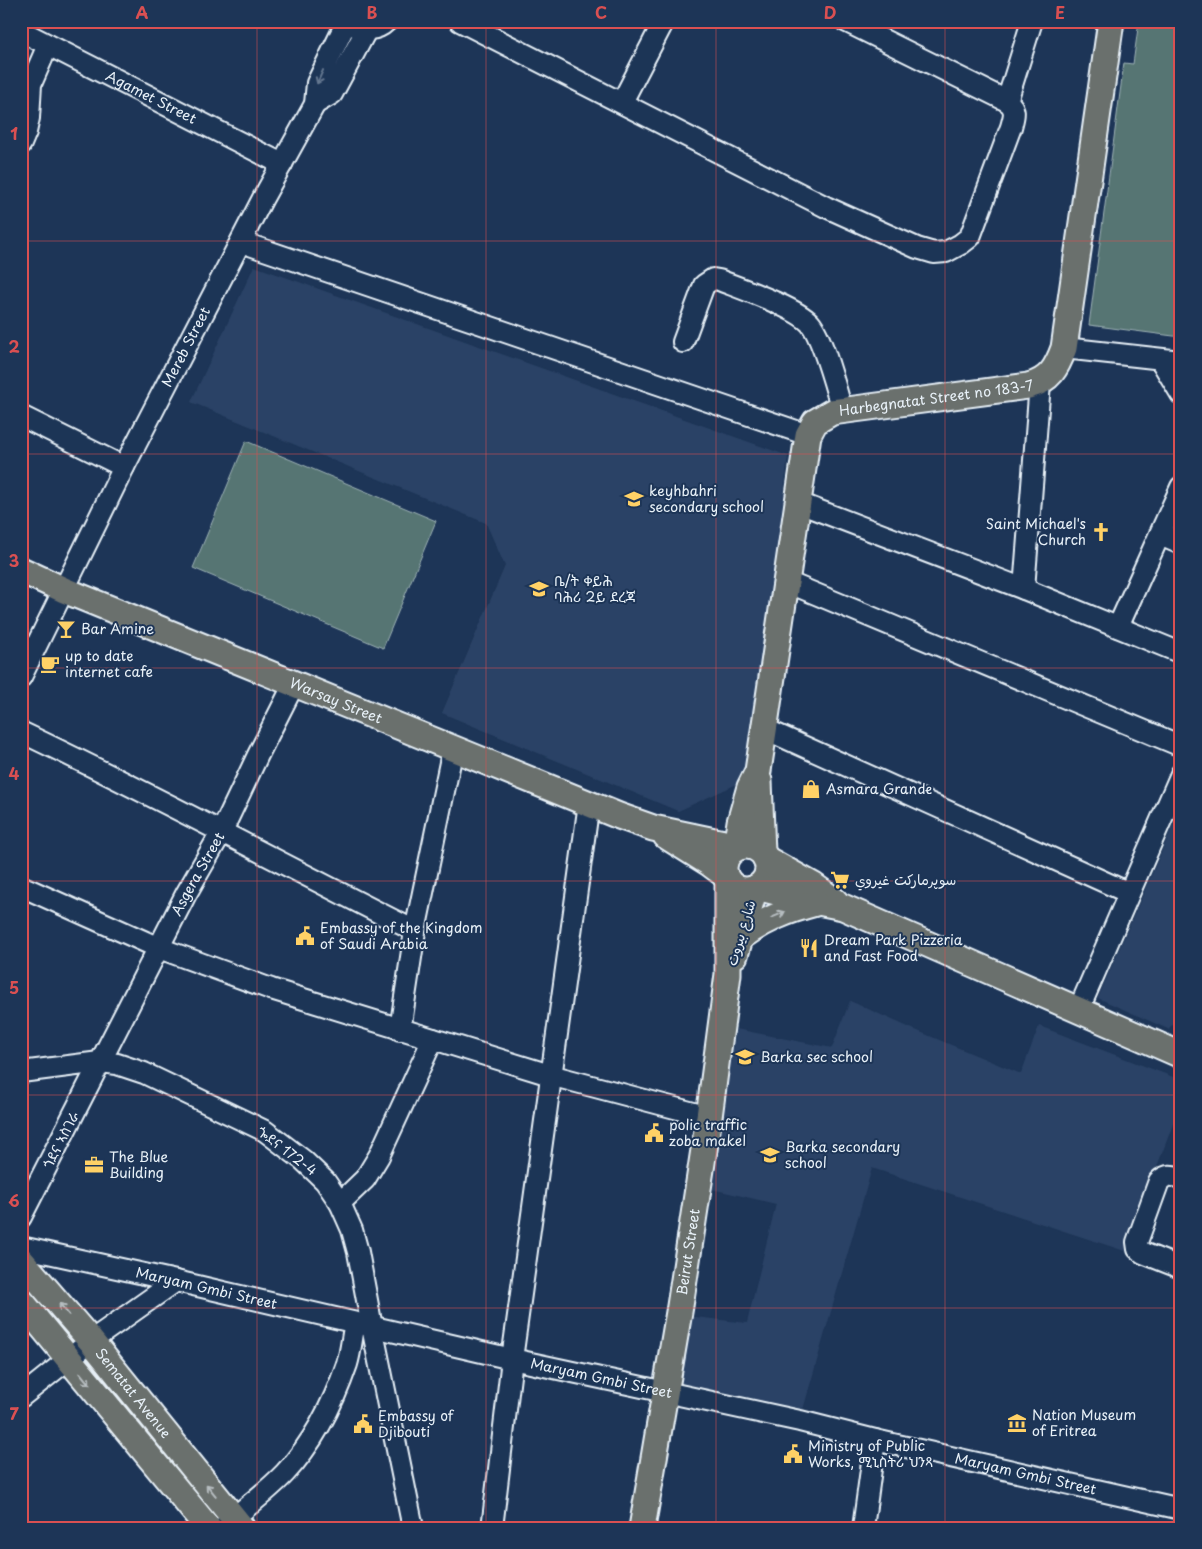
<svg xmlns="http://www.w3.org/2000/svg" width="1202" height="1549" font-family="'Playpen Sans','Playpen Sans Arabic','Noto Sans Ethiopic',sans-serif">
<rect width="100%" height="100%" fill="#1d3557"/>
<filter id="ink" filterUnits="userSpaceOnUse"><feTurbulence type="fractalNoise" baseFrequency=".02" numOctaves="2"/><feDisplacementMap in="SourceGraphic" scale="10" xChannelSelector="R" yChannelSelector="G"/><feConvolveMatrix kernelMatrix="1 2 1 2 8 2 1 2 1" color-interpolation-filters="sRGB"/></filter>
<g filter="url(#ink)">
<g fill="#2b4366">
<polygon points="254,266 788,456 755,752 737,784 678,811 442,713 505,566 486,523 191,402"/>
<polygon points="1181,807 1181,1027 1173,1024 1168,1029 1098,998"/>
<polygon points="850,1001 908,1027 1021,1074 1039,1026 1181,1080 1181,1103 1125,1251 872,1168 800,1420 676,1389 686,1316 747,1323 776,1204 712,1189 736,1029 832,1048"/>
</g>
<g fill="#567573" stroke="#9fb3b6">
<polygon points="1139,21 1181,21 1181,337 1089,325 1124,63 1133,64"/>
<polygon points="246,441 436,521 383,648 193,568"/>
</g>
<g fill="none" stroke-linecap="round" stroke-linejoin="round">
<g stroke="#e8f1f8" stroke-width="24">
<g id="minor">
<path d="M460 21 826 207 917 248 934 253 946 252 961 244 970 237 1011 127C1014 116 1017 109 1007 101L845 21"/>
<path d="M355 26C367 31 378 30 387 21"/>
<path id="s1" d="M21 31 282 164"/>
<polyline points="1007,101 1032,21"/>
<polyline points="622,102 664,21"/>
<polyline points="315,104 332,94 367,29"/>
<polyline points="21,144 26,132 29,118 31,84 48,45"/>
<polyline points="241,242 808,435"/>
<path d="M683 342 704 285 713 279 719 280C742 289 795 307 810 323 823 338 836 390 842 410"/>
<polyline points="1064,348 1181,361"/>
<polyline points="1160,359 1181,394"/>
<polyline points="21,416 124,467"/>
<polyline points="799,503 1024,589 1181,653"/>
<polyline points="1160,535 1181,544"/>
<polyline points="787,582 1181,746"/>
<polyline points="1024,589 1040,383"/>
<polyline points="1118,627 1181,487"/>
<path id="s2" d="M21 677 124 467 263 198 315 104 317 83 347 21"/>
<polyline points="765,729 1129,893"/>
<path d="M21 732C154 795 284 865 415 931"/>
<polyline points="21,886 159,948 271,989 550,1075 709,1117"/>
<polyline points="1079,1009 1181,774"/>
<polyline points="400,1030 415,931 453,748"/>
<polyline points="21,1072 100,1062 117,1064 144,1073 265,1131 303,1160 325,1181 340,1203 352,1230 358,1252 372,1327 413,1528"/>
<path d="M1181 1178C1172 1175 1167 1174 1159 1181L1137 1242 1138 1249 1143 1253 1181 1268"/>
<polyline points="340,1203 365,1179 379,1156 433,1039"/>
<path id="s3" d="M21 1217 186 894 221 833 258 755 294 684"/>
<path id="s4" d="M21 1247 176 1281 512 1359 800 1421 875 1440 1181 1509"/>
<polyline points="21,1397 91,1341 176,1281"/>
<path d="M222 1528C243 1509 266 1493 285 1473 313 1443 334 1402 347 1364 351 1351 352 1336 355 1323"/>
<polyline points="492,1528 512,1359 589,803"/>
<polyline points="863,1528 875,1440"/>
</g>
</g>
<g stroke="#e8f1f8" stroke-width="29">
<g id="major">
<path id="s5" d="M21 570 64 590 619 816 653 828 724 843 735 848"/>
<polyline points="759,781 762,852"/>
<polyline points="666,836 709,863 725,875"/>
<circle cx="746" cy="868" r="22"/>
<path id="s6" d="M736 848 740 822 750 787 758 771 761 751 808 435 815 422 832 412 1028 386C1050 381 1057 367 1064 348L1111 21"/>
<polyline points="766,859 814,886 835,901"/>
<polyline points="757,887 803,899 843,907 1181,1055"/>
<path d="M741 937C766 919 786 911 816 903"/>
<polyline points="735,955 755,888"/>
<path id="s7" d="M21 1260 91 1341 242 1528"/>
<polyline points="21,1301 208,1528"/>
<path id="s8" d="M642 1528 680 1306 709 1117 728 974V881"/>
</g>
</g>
<use href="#minor" stroke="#1d3557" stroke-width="20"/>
<use href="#major" stroke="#6b706d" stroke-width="25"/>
</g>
<defs><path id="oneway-shaft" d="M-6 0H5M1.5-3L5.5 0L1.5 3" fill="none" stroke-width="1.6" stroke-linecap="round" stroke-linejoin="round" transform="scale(1.25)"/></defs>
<use stroke="#64778f" href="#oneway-shaft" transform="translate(320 77) rotate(114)"/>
<g stroke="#b6bdc0">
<use href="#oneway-shaft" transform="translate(778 915) rotate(-23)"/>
<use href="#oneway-shaft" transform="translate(64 1309) rotate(-130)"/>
<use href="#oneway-shaft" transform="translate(85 1379) rotate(51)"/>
<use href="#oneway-shaft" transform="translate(211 1490) rotate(-129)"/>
</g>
</g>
<path fill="none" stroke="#da5052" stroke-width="1" stroke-opacity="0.55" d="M257 21V1528M486 21V1528M716 21V1528M945 21V1528M21 241H1181M21 454H1181M21 668H1181M21 881H1181M21 1095H1181M21 1308H1181"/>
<defs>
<g id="school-bare" transform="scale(1.5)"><path d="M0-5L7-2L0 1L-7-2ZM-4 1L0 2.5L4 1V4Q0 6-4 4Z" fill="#ffd166" stroke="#1d3557" stroke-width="2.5" paint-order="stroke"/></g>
<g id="church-bare" transform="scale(1.5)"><path d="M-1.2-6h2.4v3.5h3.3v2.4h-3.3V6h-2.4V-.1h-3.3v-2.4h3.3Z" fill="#ffd166" stroke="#1d3557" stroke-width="2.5" paint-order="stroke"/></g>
<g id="bar-bare" transform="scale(1.5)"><path d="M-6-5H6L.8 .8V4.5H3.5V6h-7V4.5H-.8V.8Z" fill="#ffd166" stroke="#1d3557" stroke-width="2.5" paint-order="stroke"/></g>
<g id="cafe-bare" transform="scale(1.5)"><path d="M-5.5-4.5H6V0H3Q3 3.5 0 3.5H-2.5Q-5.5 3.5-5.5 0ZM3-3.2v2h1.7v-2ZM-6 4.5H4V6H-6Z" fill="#ffd166" stroke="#1d3557" stroke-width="2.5" paint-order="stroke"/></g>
<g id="shop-bare" transform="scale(1.5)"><path d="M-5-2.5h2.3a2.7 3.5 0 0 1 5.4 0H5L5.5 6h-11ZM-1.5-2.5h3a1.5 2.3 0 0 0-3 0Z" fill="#ffd166" stroke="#1d3557" stroke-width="2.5" paint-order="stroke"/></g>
<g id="supermarket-bare" transform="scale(1.5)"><path d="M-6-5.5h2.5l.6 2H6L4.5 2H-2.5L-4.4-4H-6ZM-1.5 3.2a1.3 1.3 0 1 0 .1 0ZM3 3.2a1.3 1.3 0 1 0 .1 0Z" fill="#ffd166" stroke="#1d3557" stroke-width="2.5" paint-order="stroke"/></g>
<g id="civic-bare" transform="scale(1.5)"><path d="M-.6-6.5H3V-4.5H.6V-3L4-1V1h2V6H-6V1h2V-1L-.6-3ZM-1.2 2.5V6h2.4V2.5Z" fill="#ffd166" stroke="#1d3557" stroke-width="2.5" paint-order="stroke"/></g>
<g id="restaurant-bare" transform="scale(1.5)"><path d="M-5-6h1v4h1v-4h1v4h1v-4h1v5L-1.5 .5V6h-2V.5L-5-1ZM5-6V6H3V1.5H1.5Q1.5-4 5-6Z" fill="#ffd166" stroke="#1d3557" stroke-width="2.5" paint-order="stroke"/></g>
<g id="office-bare" transform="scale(1.5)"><path d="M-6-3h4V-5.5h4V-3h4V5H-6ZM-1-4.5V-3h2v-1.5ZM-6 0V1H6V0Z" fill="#ffd166" stroke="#1d3557" stroke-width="2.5" paint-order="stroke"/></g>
<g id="museum-bare" transform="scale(1.5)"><path d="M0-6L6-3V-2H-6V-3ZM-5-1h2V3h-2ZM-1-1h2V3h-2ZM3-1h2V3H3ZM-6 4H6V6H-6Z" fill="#ffd166" stroke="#1d3557" stroke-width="2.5" paint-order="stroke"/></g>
</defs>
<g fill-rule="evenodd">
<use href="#school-bare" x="634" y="499"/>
<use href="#church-bare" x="1101" y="532"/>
<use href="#school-bare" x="539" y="589"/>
<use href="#bar-bare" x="66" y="629"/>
<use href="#cafe-bare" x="50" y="664"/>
<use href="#shop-bare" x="811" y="789"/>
<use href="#supermarket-bare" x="840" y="880"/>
<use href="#civic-bare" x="305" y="936"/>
<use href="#restaurant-bare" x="809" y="948"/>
<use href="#school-bare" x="745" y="1057"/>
<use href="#civic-bare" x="654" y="1133"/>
<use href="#school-bare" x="770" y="1155"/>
<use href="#office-bare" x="94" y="1165"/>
<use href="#museum-bare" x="1017" y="1423"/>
<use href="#civic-bare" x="363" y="1424"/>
<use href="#civic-bare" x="793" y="1454"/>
</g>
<g text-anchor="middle" stroke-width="4" stroke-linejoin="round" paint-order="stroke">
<g font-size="14" fill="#e8f1f8" stroke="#1d3557">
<text dy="5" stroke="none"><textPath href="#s1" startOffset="146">Agamet Street</textPath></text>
<text dy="5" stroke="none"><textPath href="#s2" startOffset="369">Mereb Street</textPath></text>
<text dy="5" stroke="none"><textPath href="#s6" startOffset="560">Harbegnatat Street no 183-7</textPath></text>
<text dy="5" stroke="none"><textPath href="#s5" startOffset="341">Warsay Street</textPath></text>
<text dy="5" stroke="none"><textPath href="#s3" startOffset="386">Asgera Street</textPath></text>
<text transform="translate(741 933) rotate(-73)" y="5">شارع بيروت</text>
<text transform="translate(61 1140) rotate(-63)" y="5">ጎደና ኣስገራ</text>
<text transform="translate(287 1151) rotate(37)" y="5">ጐደና 172-4</text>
<text dy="5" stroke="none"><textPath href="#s8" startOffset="280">Beirut Street</textPath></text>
<text dy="5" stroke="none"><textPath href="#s4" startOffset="190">Maryam Gmbi Street</textPath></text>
<text dy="5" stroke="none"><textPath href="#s4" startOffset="595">Maryam Gmbi Street</textPath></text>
<text dy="5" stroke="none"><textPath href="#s7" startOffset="174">Sematat Avenue</textPath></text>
<text dy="5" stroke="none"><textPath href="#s4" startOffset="1030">Maryam Gmbi Street</textPath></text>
</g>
<g font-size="14" fill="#e8f1f8" stroke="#1d3557" text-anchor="start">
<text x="649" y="496">keyhbahri<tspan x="649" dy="16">secondary school</tspan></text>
<text x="1086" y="529" text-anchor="end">Saint Michael's<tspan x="1086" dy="16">Church</tspan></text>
<text x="554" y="586">ቤ/ት ቀይሕ<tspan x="554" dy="16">ባሕሪ 2ይ ደረጃ</tspan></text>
<text x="81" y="634">Bar Amine</text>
<text x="65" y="661">up to date<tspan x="65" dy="16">internet cafe</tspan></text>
<text x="826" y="794">Asmara Grande</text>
<text x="855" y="885">سوپرمارکت غيروي</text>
<text x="320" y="933">Embassy of the Kingdom<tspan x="320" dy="16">of Saudi Arabia</tspan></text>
<text x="824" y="945">Dream Park Pizzeria<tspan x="824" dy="16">and Fast Food</tspan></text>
<text x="760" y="1062">Barka sec school</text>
<text x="669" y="1130">polic traffic<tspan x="669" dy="16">zoba makel</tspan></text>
<text x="785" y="1152">Barka secondary<tspan x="785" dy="16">school</tspan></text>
<text x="109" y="1162">The Blue<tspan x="109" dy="16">Building</tspan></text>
<text x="1032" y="1420">Nation Museum<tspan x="1032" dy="16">of Eritrea</tspan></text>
<text x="378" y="1421">Embassy of<tspan x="378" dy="16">Djibouti</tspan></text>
<text x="808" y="1451">Ministry of Public<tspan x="808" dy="16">Works, ሚኒስትሪ ህንጻ</tspan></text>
</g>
</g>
<rect width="1202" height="1549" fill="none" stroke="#1d3557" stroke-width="55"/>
<rect x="28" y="28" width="1146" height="1494" fill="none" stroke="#da5052" stroke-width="2"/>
<g font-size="16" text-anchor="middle" font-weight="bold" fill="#da5052">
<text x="142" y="19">A</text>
<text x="372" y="19">B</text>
<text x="601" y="19">C</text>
<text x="830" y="19">D</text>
<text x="1060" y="19">E</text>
<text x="14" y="140">1</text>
<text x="14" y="353">2</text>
<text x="14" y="567">3</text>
<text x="14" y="780">4</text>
<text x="14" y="994">5</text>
<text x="14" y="1207">6</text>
<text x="14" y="1420">7</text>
</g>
</svg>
